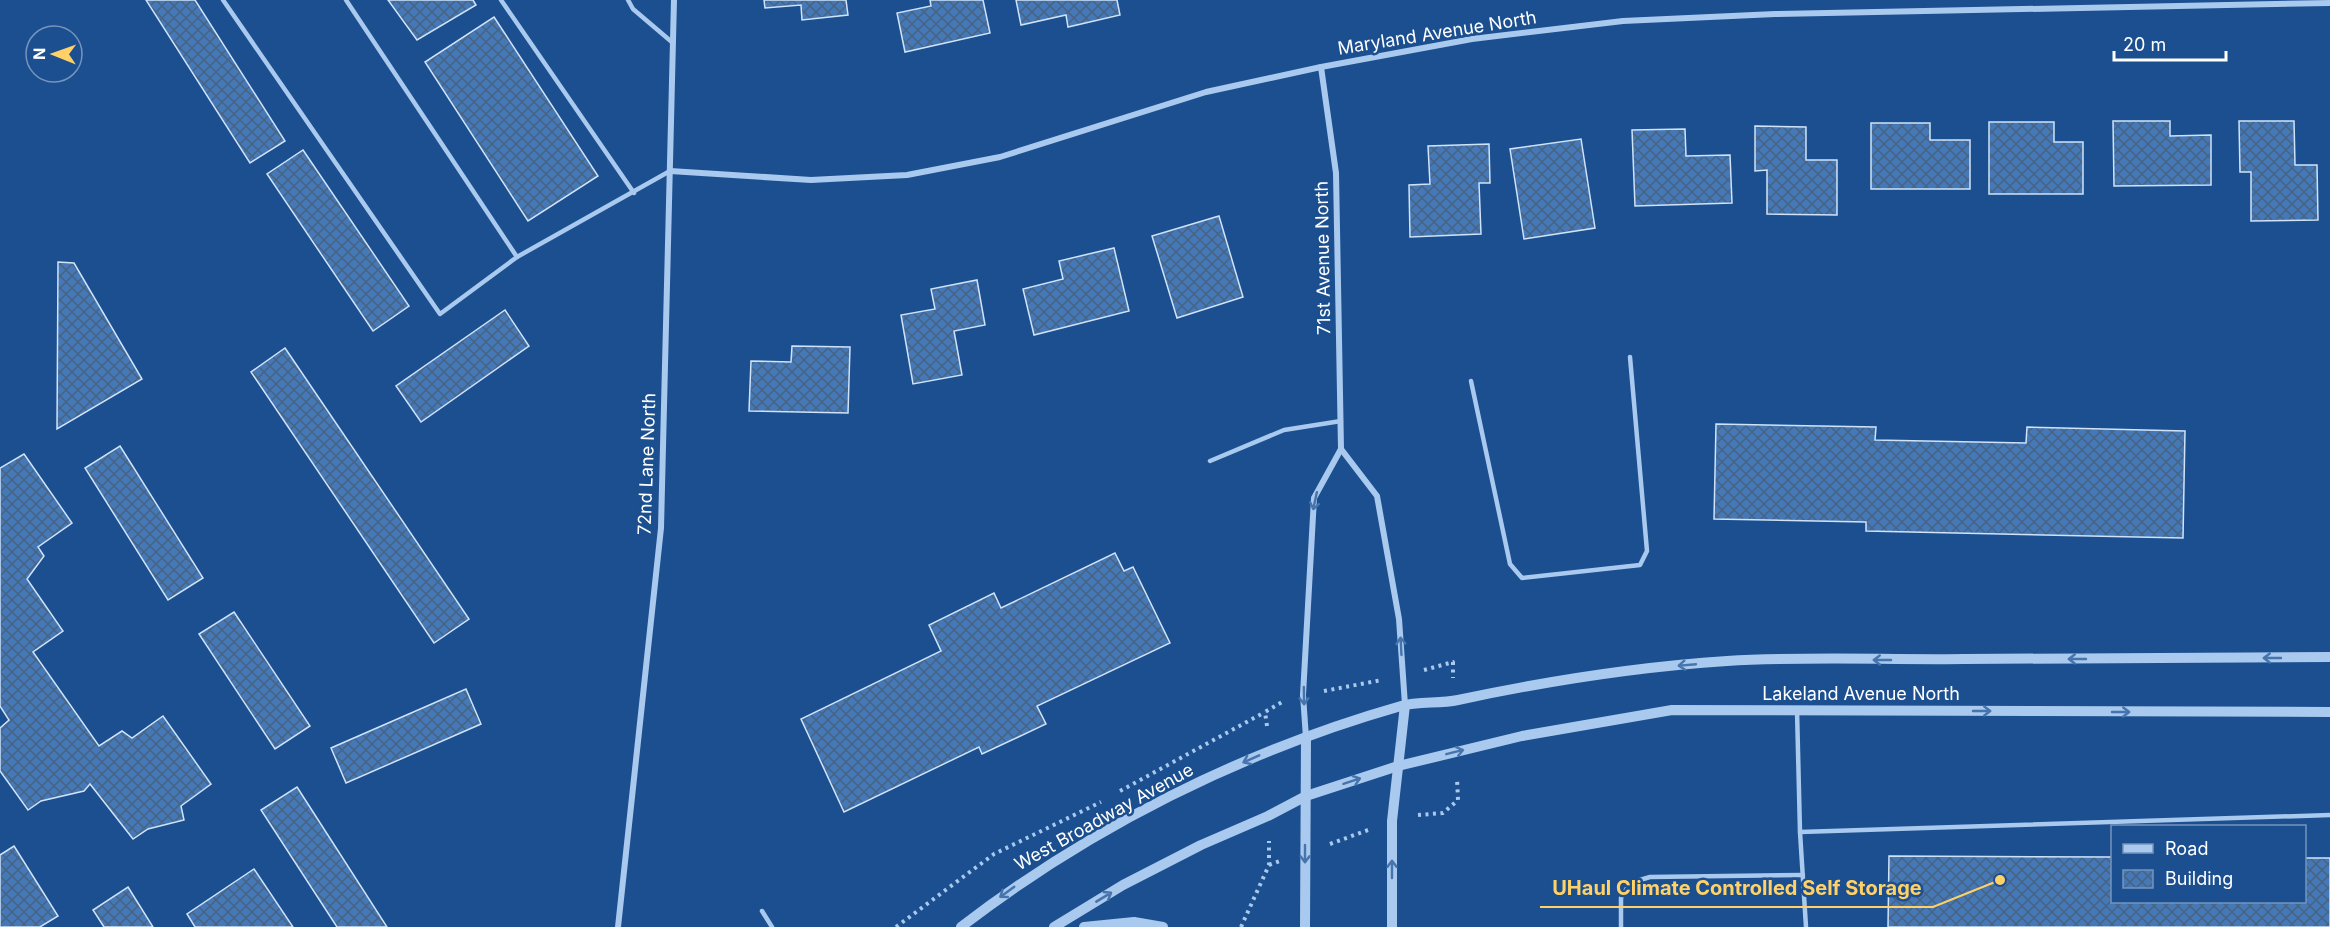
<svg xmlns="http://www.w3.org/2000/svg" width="2330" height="927" font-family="Inter,sans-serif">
<defs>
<pattern id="building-cross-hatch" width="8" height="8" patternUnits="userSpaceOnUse" patternTransform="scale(1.5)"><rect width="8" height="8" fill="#4478b7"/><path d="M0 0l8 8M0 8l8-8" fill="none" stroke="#486282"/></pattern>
</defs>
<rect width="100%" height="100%" fill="#1b4f8f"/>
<g fill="url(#building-cross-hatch)" stroke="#cfe3fa" stroke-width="1.5">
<polygon points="146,0 195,0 285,141 250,163"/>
<polygon points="388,0 473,0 476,5 417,40"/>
<polygon points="764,0 846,0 848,15 802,20 801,5 765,8"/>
<polygon points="930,0 983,0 990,33 905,52 897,13 931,6"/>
<polygon points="1016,0 1117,0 1120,15 1068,27 1066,15 1021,25"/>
<polygon points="494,17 598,176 528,221 425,62"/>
<polygon points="2113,121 2170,121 2170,136 2211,135 2211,185 2114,186"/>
<polygon points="2239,121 2294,121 2295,165 2317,165 2318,220 2251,221 2251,172 2240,172"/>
<polygon points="1989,122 2054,122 2054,142 2083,142 2083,194 1989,194"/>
<polygon points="1871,123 1930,123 1930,140 1970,140 1970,189 1871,189"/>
<polygon points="1755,126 1806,127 1806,160 1837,160 1837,215 1767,214 1767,170 1755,171"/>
<polygon points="1685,129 1686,156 1730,155 1732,203 1635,206 1632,130"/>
<polygon points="1581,139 1595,228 1524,239 1510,149"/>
<polygon points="1489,144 1490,183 1479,183 1481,234 1410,237 1409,185 1430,184 1428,146"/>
<polygon points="303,150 409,306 373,331 267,174"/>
<polygon points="1219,216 1243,297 1177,318 1152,236"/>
<polygon points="1114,248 1129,311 1034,335 1023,289 1063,279 1059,261"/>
<polygon points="58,262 74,263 142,379 57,429"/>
<polygon points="977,280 985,325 954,331 962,375 913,384 901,315 935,309 931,289"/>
<polygon points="505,310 529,346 421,422 396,386"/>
<polygon points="792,346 850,347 848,413 749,411 751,361 791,362"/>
<polygon points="285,348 469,619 434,643 251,372"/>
<polygon points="1716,424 1876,427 1875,440 2026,443 2027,427 2185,431 2183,538 1866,531 1866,522 1714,519"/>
<polygon points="120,446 203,578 168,600 85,468"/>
<polygon points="24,454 72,523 38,547 44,556 27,579 63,631 33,652 99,746 122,731 132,738 163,716 211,784 181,806 184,820 148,829 133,839 90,784 84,791 41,801 28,810 0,771 0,728 9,720 0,706 0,468"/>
<polygon points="1115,553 1124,571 1133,567 1170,643 1037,706 1046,724 982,754 979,747 844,812 801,719 941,651 929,625 994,593 1001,608"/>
<polygon points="234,612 310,726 275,749 199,634"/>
<polygon points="466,689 481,724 346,783 331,748"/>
<polygon points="297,787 387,927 337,927 261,810"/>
<polygon points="14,846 58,916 40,927 0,927 0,855"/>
<polygon points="1889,856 2112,857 2112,902 2304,902 2304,858 2330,858 2330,927 1888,927"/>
<polygon points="254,869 293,927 195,927 187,914"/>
<polygon points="128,887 153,927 104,927 93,910"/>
</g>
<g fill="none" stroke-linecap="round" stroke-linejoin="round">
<g stroke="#a9c9ee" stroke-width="4" stroke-dasharray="3 4.5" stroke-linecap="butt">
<polyline points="1424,670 1453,662 1453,678"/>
<polyline points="1324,691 1382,680"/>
<polyline points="1267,726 1265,712 1282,702"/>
<polyline points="1120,791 1265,712"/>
<polyline points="1418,815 1443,813 1458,800 1457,778"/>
<polyline points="1330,844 1368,830"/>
<polyline points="1269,865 1280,861"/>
<polyline points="896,927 994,854 1101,802"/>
<polyline points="1241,927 1269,865 1269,841"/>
</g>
<g stroke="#a9c9ee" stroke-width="4.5">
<polyline points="223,0 440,314 517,257 670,171"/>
<polyline points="346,0 517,257"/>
<polyline points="501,0 634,193"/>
<polyline points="628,0 633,9 673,43"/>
<polyline points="1471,381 1510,564 1522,578 1640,565 1647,551 1630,357"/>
<polyline points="1210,461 1284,430 1341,421"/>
<polyline points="1797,710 1800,832 1806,927"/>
<polyline points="1800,832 2330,815"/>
<polyline points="762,911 772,927"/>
<polyline points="1621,927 1621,898 1630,883 1650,877 1803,875"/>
</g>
<g stroke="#a9c9ee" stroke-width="6">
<polyline points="670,171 811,180 907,175 1000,157 1206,92 1321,67 1472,39 1623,21 1775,14 2330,3"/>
<polyline points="1341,449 1377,496 1399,619 1405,705"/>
<polyline points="1306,738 1303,695 1314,498 1341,449 1336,173 1321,67"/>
<polyline points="618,927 661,528 674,0"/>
</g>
<g stroke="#a9c9ee" stroke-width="10">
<path d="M961 927C1091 827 1243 751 1401 706 1419 701 1439 704 1458 700 1547 681 1636 667 1727 661 1806 656 1886 660 1964 659 2086 659 2208 658 2330 657"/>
<polyline points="1054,927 1123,885 1201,845 1268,816 1306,796 1398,766 1522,736 1672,710 2330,712"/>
<polyline points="1084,927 1134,922 1163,927"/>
<polyline points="1305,927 1306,738"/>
<polyline points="1392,927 1392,821 1405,705"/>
</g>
</g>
<defs><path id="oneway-shaft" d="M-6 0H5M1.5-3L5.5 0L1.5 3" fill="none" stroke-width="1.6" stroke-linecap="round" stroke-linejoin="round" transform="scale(1.5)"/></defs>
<g stroke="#4674ac">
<use href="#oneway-shaft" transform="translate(1315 501) rotate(102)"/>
<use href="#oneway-shaft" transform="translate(1401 646) rotate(-93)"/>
<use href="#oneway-shaft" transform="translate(2272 658) rotate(180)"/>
<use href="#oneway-shaft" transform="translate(2077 659) rotate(180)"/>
<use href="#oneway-shaft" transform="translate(1882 660) rotate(180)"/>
<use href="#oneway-shaft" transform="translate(1687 665) rotate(175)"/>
<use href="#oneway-shaft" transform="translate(1304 696) rotate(89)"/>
<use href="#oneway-shaft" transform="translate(1982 711)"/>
<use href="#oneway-shaft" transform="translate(2121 712)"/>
<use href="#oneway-shaft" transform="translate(1455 752) rotate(-14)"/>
<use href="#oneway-shaft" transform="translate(1251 759) rotate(156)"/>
<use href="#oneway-shaft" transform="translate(1352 781) rotate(-18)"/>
<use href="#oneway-shaft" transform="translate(1305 854) rotate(90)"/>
<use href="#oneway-shaft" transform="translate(1392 869) rotate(-90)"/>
<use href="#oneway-shaft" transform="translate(1007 892) rotate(144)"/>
<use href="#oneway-shaft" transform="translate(1104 897) rotate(-31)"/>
</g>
<g text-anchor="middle" stroke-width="5" stroke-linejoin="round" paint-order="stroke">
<g font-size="18" fill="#fff" stroke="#1b4f8f">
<text transform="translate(1437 33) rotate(-9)" y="6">Maryland Avenue North</text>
<text transform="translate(1323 258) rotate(-91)" y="6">71st Avenue North</text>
<text transform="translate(647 464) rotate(-88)" y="6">72nd Lane North</text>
<text x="1861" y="700">Lakeland Avenue North</text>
<text transform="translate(1104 817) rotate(-29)" y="6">West Broadway Avenue</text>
</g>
</g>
<path fill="none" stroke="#ffd166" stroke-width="2" d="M2000 880L1933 907H1540"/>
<circle fill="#ffd166" stroke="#1b4f8f" stroke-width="2" cx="2000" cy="880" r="6"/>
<g font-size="20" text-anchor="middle" font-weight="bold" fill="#ffd166" stroke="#1b4f8f" stroke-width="5" stroke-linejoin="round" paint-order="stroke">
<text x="1737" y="895">UHaul Climate Controlled Self Storage</text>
</g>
<rect x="2111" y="825" width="195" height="78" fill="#1b4f8f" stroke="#7695bc" stroke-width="1.5"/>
<rect x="2123" y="844" width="30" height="9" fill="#a9c9ee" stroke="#7695bc" stroke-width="1.5"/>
<text x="2165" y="855" font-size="18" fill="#ffffff">Road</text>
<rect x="2123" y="870" width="30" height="18" fill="url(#building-cross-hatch)" stroke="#7695bc" stroke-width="1.5"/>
<text x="2165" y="885" font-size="18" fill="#ffffff">Building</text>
<g transform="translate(54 54) rotate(271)"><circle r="28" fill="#1b4f8f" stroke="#7695bc" stroke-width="1.5"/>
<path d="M0-4.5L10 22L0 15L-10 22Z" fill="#ffd166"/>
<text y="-9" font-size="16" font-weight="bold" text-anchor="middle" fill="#ffffff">N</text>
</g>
<path d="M2114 51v9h112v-9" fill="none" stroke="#ffffff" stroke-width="3"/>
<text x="2123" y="51" font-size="18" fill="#ffffff" stroke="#1b4f8f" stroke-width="4.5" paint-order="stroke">20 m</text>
</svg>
